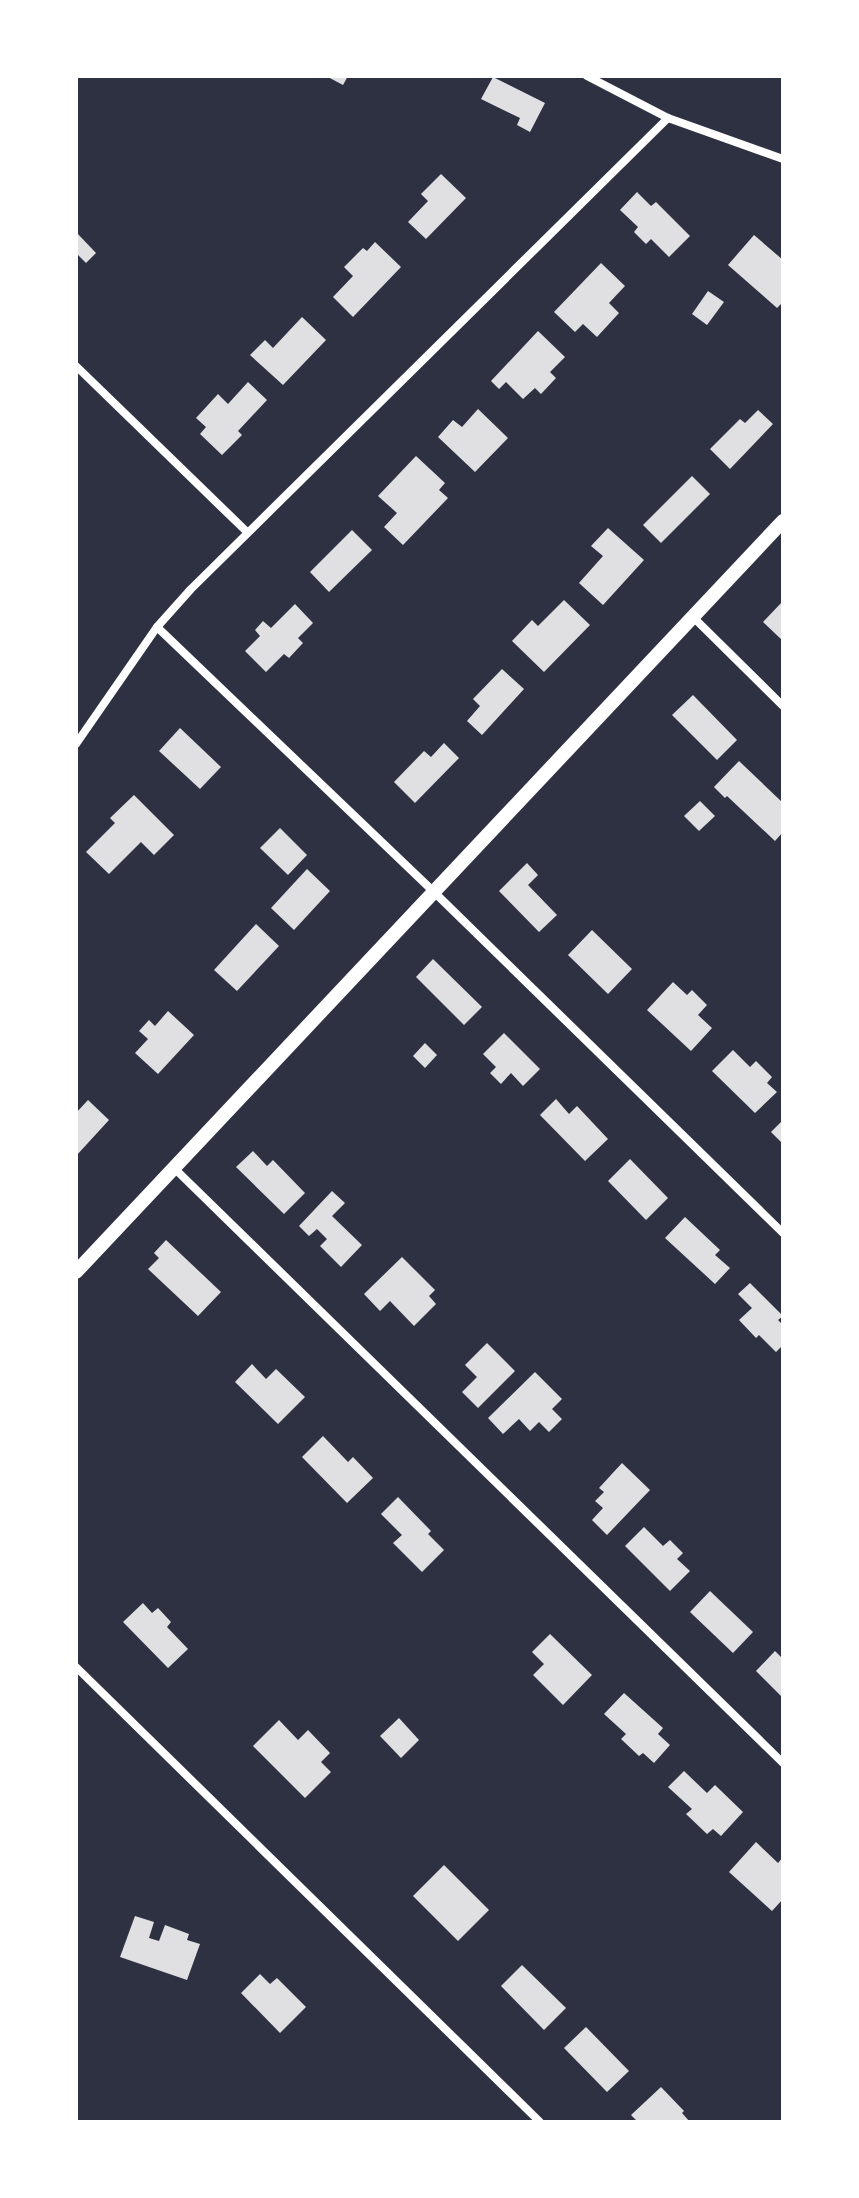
<svg xmlns="http://www.w3.org/2000/svg" width="859" height="2198" font-family="'Fira Sans Condensed',sans-serif">
<rect width="100%" height="100%" fill="#2d3142"/>
<g fill="#e0e0e3">
<polygon points="326,76 348,76 343,85"/>
<polygon points="493,77 545,103 530,132 517,125 520,118 481,99"/>
<polygon points="441,174 466,198 426,239 408,222 428,201 421,194"/>
<polygon points="637,192 651,206 656,202 690,236 669,257 651,239 646,244 634,232 638,227 620,210"/>
<polygon points="76,232 96,253 86,263 76,253"/>
<polygon points="754,235 783,260 783,302 777,308 728,265"/>
<polygon points="375,242 401,267 353,317 333,297 353,276 344,267 363,248 367,251"/>
<polygon points="601,263 625,286 609,303 619,313 597,337 583,324 575,332 554,312"/>
<polygon points="708,291 724,302 707,325 692,314"/>
<polygon points="302,317 326,340 283,385 250,355 265,340 273,348"/>
<polygon points="538,331 565,357 550,372 556,378 541,394 535,388 523,399 506,382 499,389 491,381"/>
<polygon points="248,382 267,400 238,431 242,435 222,455 200,434 206,427 196,418 218,394 228,404"/>
<polygon points="478,409 508,438 475,472 438,437 453,420 462,427"/>
<polygon points="758,410 773,424 730,469 710,449 740,419 745,423"/>
<polygon points="416,456 445,483 439,490 448,498 403,545 384,527 397,513 378,496"/>
<polygon points="692,476 710,494 661,543 643,525"/>
<polygon points="608,528 644,560 603,605 579,583 603,556 591,546"/>
<polygon points="352,530 372,550 329,592 310,572"/>
<polygon points="564,600 590,625 544,672 512,641 532,620 538,626"/>
<polygon points="783,601 783,641 763,622"/>
<polygon points="295,604 313,623 298,638 303,643 289,658 284,654 266,672 245,651 260,636 255,630 263,621 271,628"/>
<polygon points="502,669 524,689 482,735 467,721 480,706 473,699"/>
<polygon points="693,695 737,740 717,760 672,715"/>
<polygon points="180,728 221,767 200,789 159,751"/>
<polygon points="444,743 459,758 415,803 394,782 424,751 431,757"/>
<polygon points="739,761 783,803 783,832 775,841 727,796 725,798 714,787"/>
<polygon points="134,795 174,835 154,855 141,842 109,874 86,852 115,823 110,818"/>
<polygon points="700,801 715,816 699,831 684,816"/>
<polygon points="280,828 307,855 288,875 260,848"/>
<polygon points="527,863 538,875 528,885 557,915 539,932 499,891"/>
<polygon points="307,869 330,891 294,930 271,908"/>
<polygon points="256,924 279,946 237,991 214,970"/>
<polygon points="592,930 632,969 608,994 568,955"/>
<polygon points="433,959 482,1007 464,1025 416,977"/>
<polygon points="673,982 687,995 692,990 707,1005 698,1015 712,1028 691,1051 647,1010"/>
<polygon points="168,1011 194,1035 158,1074 135,1053 148,1039 139,1031 149,1020 155,1026"/>
<polygon points="504,1033 540,1069 523,1086 511,1073 501,1084 490,1073 496,1067 483,1054"/>
<polygon points="425,1043 437,1055 425,1068 413,1056"/>
<polygon points="733,1050 750,1067 756,1061 772,1077 767,1083 777,1092 755,1113 712,1071"/>
<polygon points="556,1099 569,1114 577,1106 608,1139 585,1161 540,1115"/>
<polygon points="88,1100 109,1120 76,1156 76,1113"/>
<polygon points="783,1120 783,1144 771,1132"/>
<polygon points="253,1151 267,1166 273,1160 305,1193 284,1214 236,1167"/>
<polygon points="630,1159 668,1198 646,1220 608,1181"/>
<polygon points="332,1191 345,1203 332,1216 362,1245 341,1267 320,1246 327,1239 317,1229 309,1236 299,1226"/>
<polygon points="685,1217 720,1250 715,1255 730,1268 715,1284 665,1238"/>
<polygon points="166,1240 221,1292 198,1316 148,1269 159,1258 154,1253"/>
<polygon points="402,1257 435,1290 429,1296 436,1304 414,1326 390,1301 380,1311 364,1294"/>
<polygon points="750,1283 783,1316 778,1320 783,1325 783,1345 776,1352 759,1335 756,1338 739,1320 752,1308 738,1294"/>
<polygon points="487,1343 515,1371 478,1408 462,1392 477,1377 465,1365"/>
<polygon points="252,1364 266,1379 276,1369 305,1397 278,1424 235,1382"/>
<polygon points="535,1372 562,1399 552,1409 562,1419 549,1432 539,1422 530,1431 519,1419 503,1434 488,1418"/>
<polygon points="323,1436 348,1462 353,1457 373,1478 347,1503 302,1457"/>
<polygon points="622,1463 650,1490 607,1535 592,1520 603,1508 595,1501 604,1492 599,1488"/>
<polygon points="398,1497 431,1531 428,1534 444,1550 422,1572 393,1543 402,1535 381,1514"/>
<polygon points="644,1527 663,1546 670,1540 683,1553 677,1559 690,1571 670,1591 625,1546"/>
<polygon points="710,1591 753,1632 733,1653 690,1612"/>
<polygon points="143,1603 152,1613 158,1608 171,1622 167,1627 188,1649 168,1668 123,1622"/>
<polygon points="550,1634 592,1675 563,1705 533,1675 544,1664 532,1652"/>
<polygon points="775,1651 783,1659 783,1698 756,1671"/>
<polygon points="624,1693 663,1728 658,1734 670,1745 654,1763 643,1753 639,1756 621,1739 626,1734 604,1714"/>
<polygon points="399,1718 419,1740 401,1758 380,1736"/>
<polygon points="279,1720 298,1740 308,1730 330,1753 321,1762 331,1772 305,1798 253,1746"/>
<polygon points="684,1771 707,1793 715,1785 743,1812 721,1836 713,1829 707,1834 686,1814 692,1809 668,1787"/>
<polygon points="756,1842 778,1863 783,1857 783,1899 772,1911 729,1872"/>
<polygon points="444,1865 489,1910 458,1941 413,1896"/>
<polygon points="135,1916 154,1922 149,1938 159,1941 165,1925 189,1934 187,1940 200,1944 187,1980 120,1957"/>
<polygon points="522,1965 566,2008 544,2030 501,1986"/>
<polygon points="260,1974 270,1984 277,1978 306,2007 280,2033 241,1993"/>
<polygon points="586,2027 629,2071 607,2092 564,2048"/>
<polygon points="661,2087 684,2111 682,2113 690,2122 638,2122 631,2115"/>
</g>
<g fill="none" stroke-linecap="round" stroke-linejoin="round">
<g stroke="#fff" stroke-width="8">
<polyline points="587,76 668,118 783,159"/>
<polyline points="76,366 247,532"/>
<polyline points="693,617 783,706"/>
<polyline points="157,627 434,892 783,1233"/>
<polyline points="76,744 157,627 191,589 668,118"/>
<polyline points="173,1167 783,1763"/>
<polyline points="76,1667 540,2122"/>
</g>
<polyline stroke="#fff" stroke-width="14" points="76,1272 783,521"/>
</g>
<rect width="859" height="2198" fill="none" stroke="#ffffff" stroke-width="156"/>
</svg>
